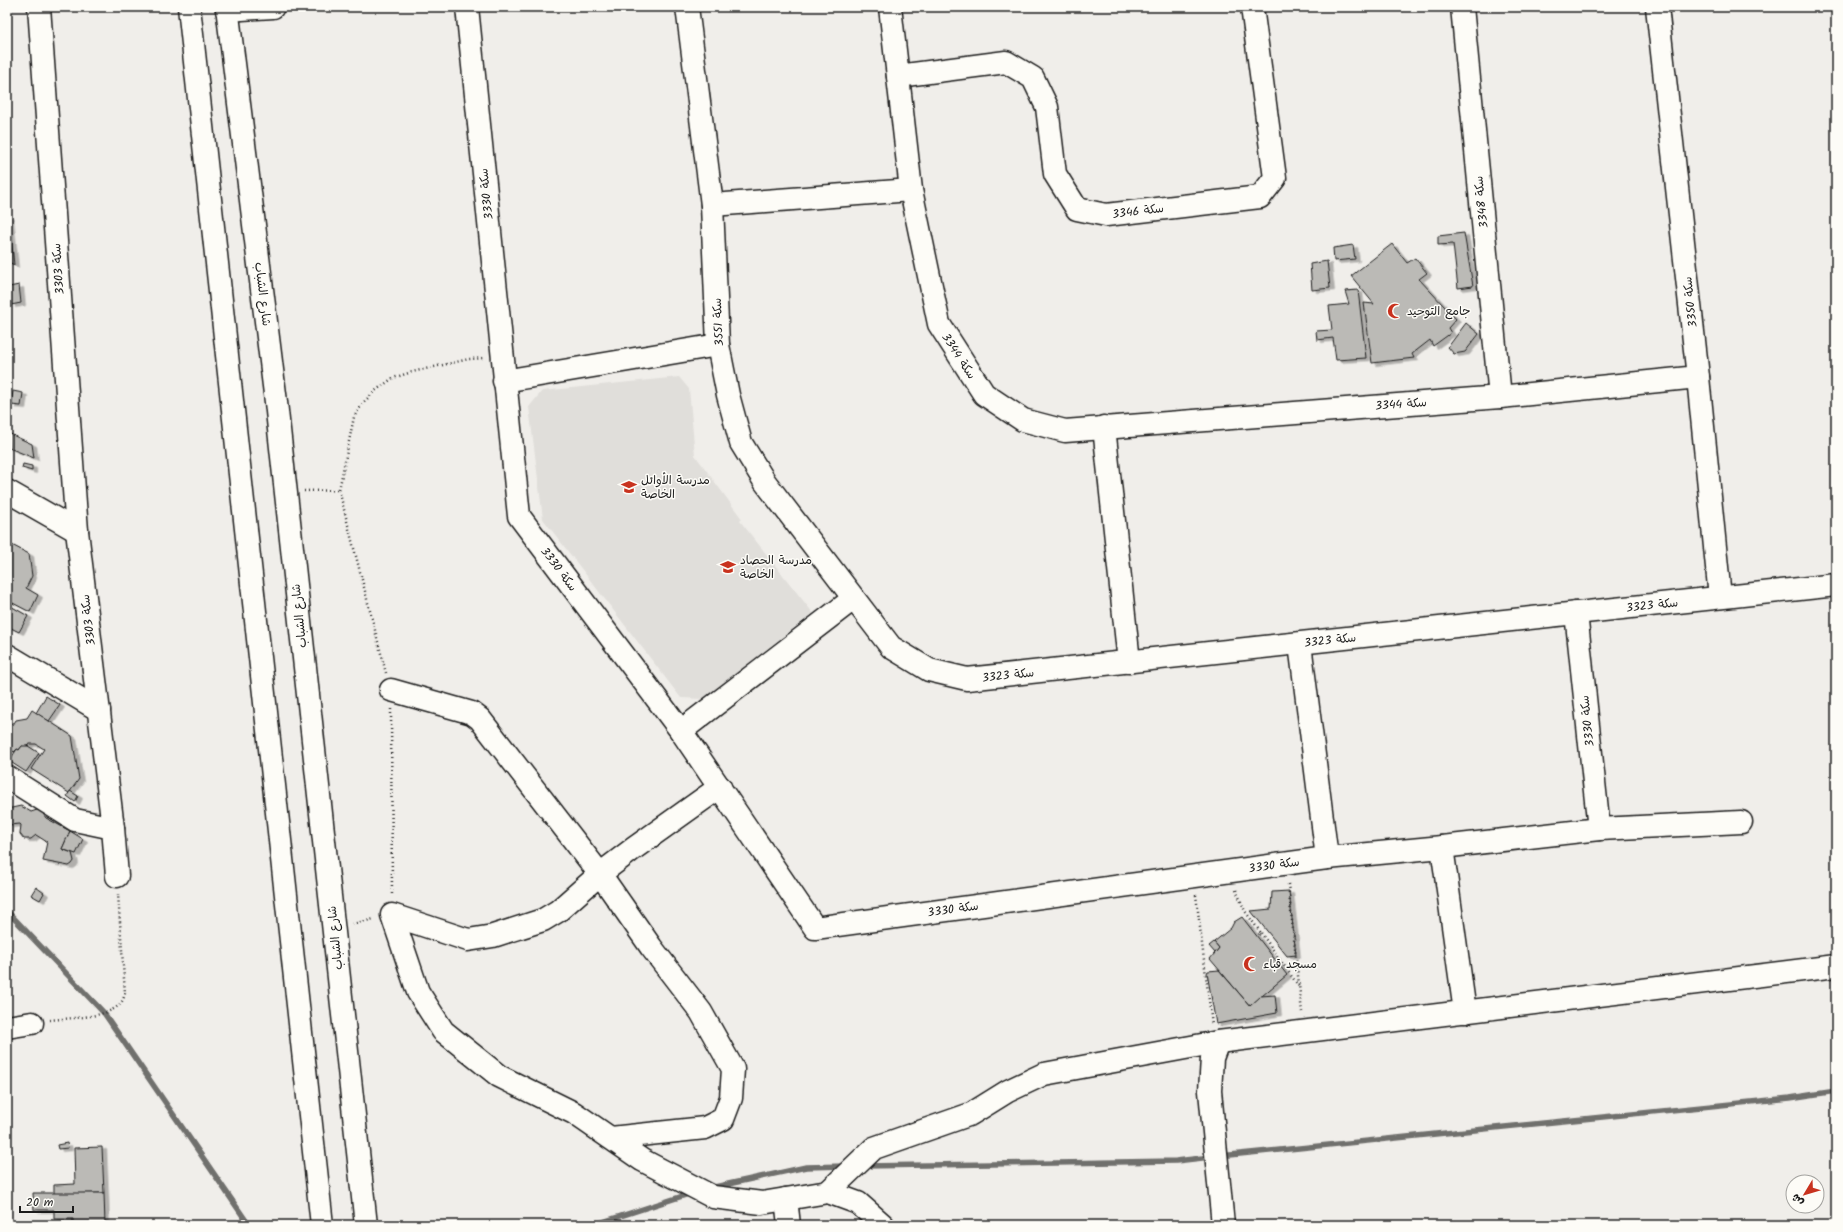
<svg xmlns="http://www.w3.org/2000/svg" width="1843" height="1232" font-family="Kalam,'Playpen Sans Arabic',sans-serif">
<defs>
<filter id="shadow"><feDropShadow dx="4.5" dy="2.5" stdDeviation="0" flood-color="#0004"/></filter>
</defs>
<rect width="100%" height="100%" fill="#f0eeea"/>
<filter id="ink" filterUnits="userSpaceOnUse"><feTurbulence type="fractalNoise" baseFrequency=".025" numOctaves="2"/><feDisplacementMap in="SourceGraphic" scale="8" xChannelSelector="R" yChannelSelector="G"/><feConvolveMatrix kernelMatrix="1 2 1 2 8 2 1 2 1" color-interpolation-filters="sRGB"/></filter>
<g filter="url(#ink)">
<polygon fill="#e0deda" points="679,377 689,389 695,455 742,519 740,521 813,613 703,699 681,698 543,519 529,407 542,391"/>
<g fill="none" stroke-linecap="round" stroke-linejoin="round">
<g stroke="#706f6d" stroke-width="5.5">
<polyline points="7,911 104,1013 249,1225"/>
<polyline points="1220,1156 1790,1098 1836,1091"/>
<polyline points="864,1166 1176,1161 1211,1157"/>
<polyline points="710,1188 806,1167 846,1166"/>
<polyline points="593,1225 692,1193"/>
</g>
</g>
<g fill="#bbbab6" stroke="#1c1c1c" filter="url(#shadow)">
<polygon points="7,215 9,216 14,265 7,261"/>
<polygon points="1464,233 1473,286 1458,288 1453,244 1438,245 1438,236"/>
<polygon points="1392,244 1407,263 1415,258 1427,273 1419,279 1456,319 1448,328 1451,333 1433,346 1430,340 1412,354 1414,358 1372,363 1364,303 1374,304 1351,276"/>
<polygon points="1353,245 1355,259 1334,261 1333,248"/>
<polygon points="1327,261 1330,288 1312,290 1310,264"/>
<polygon points="19,285 21,303 11,305 9,287"/>
<polygon points="1358,290 1366,358 1336,360 1333,338 1317,340 1316,331 1332,330 1329,306 1349,304 1345,291"/>
<polygon points="1466,323 1479,334 1465,352 1454,354 1448,347"/>
<polygon points="13,391 23,393 21,406 11,405"/>
<polygon points="8,433 32,444 34,458 9,448"/>
<polygon points="23,464 32,466 32,471 22,468"/>
<polygon points="8,543 29,554 32,576 26,588 38,595 30,612 7,600"/>
<polygon points="7,604 28,616 19,632 7,626"/>
<polygon points="46,696 60,705 49,721 36,713"/>
<polygon points="32,710 72,736 79,779 69,793 31,769 44,749 36,744 30,744 25,747 22,746 19,750 17,749 14,752 8,748 10,745 7,743 7,724 9,722 13,725 16,720 27,718"/>
<polygon points="22,746 28,746 39,753 26,772 9,761 17,749 19,750"/>
<polygon points="70,791 78,796 75,802 67,796"/>
<polygon points="21,806 31,812 37,810 41,811 46,818 70,831 62,849 72,853 74,861 72,864 69,866 43,861 47,842 36,835 31,839 24,839 20,834 21,825 20,824 8,825 7,830 7,809"/>
<polygon points="70,831 83,839 76,854 62,849"/>
<polygon points="36,887 44,893 40,900 31,895"/>
<polygon points="1289,891 1296,955 1287,956 1251,911 1271,909 1272,892"/>
<polygon points="1242,917 1287,975 1250,1006 1210,959 1219,948 1214,942 1231,928 1234,922"/>
<polygon points="1214,942 1219,948 1215,953 1209,946"/>
<polygon points="1219,970 1250,1006 1261,996 1275,995 1277,1013 1216,1024 1207,973 1208,971"/>
<polygon points="67,1143 68,1148 58,1149 57,1145"/>
<polygon points="102,1147 104,1193 54,1194 54,1185 75,1184 74,1148"/>
<polygon points="33,1193 104,1193 105,1225 73,1225 73,1219 54,1219 54,1210 34,1210"/>
<polygon points="31,1221 44,1222 44,1225 31,1225"/>
</g>
<g fill="none" stroke-linecap="round" stroke-linejoin="round">
<g stroke="#1c1c1c" stroke-width="25">
<g id="minor">
<polyline points="39,7 77,531 113,828 117,876"/>
<polyline points="467,7 519,516 681,731 815,928 1327,858 1442,847 1599,829 1741,822"/>
<polyline points="687,7 712,205 718,345 728,395 741,443 765,482 891,647 929,670 967,679 1836,585"/>
<polyline points="890,7 911,190 939,324 984,394 1023,420 1065,431 1500,397 1698,377"/>
<polyline points="1462,7 1500,397"/>
<polyline points="1657,7 1698,377 1720,597"/>
<polyline points="227,10 273,7"/>
<polyline points="898,76 1006,62 1033,78 1047,107 1055,174 1077,209 1106,215 1260,197 1275,178 1252,7"/>
<polyline points="712,205 911,190"/>
<polyline points="504,381 718,345"/>
<polyline points="1104,427 1129,662"/>
<polyline points="7,491 77,531"/>
<polyline points="1576,613 1599,829"/>
<polyline points="1300,644 1327,858"/>
<polyline points="7,655 99,710"/>
<polyline points="391,690 472,713 480,719 600,874 651,947 701,1012 733,1069 731,1098 723,1119 705,1128 611,1138"/>
<polyline points="681,731 853,599"/>
<polyline points="7,777 75,820 113,828"/>
<polyline points="720,787 633,849 600,874 558,911 543,920 493,936 468,940 392,915 418,992 443,1031 499,1076 574,1113 642,1160 713,1197 762,1203 828,1192 858,1203 883,1225"/>
<polyline points="1442,847 1465,1012"/>
<polyline points="7,1027 32,1023"/>
<polyline points="1218,1042 1212,1058 1210,1091 1223,1225"/>
<polyline points="828,1192 874,1148 971,1114 1008,1091 1044,1074 1218,1042 1836,966"/>
<polyline points="786,1199 789,1225"/>
</g>
</g>
<g stroke="#1c1c1c" stroke-width="25">
<g id="major">
<polyline points="189,7 322,1225"/>
<polyline points="227,7 276,402 366,1225"/>
</g>
</g>
<g stroke="#1c1c1c" stroke-width="2.5" stroke-dasharray="1 3" stroke-linecap="butt">
<polyline points="339,490 386,673"/>
<polyline points="304,491 339,490 354,417 363,403 375,391 393,378 412,372 469,359 484,358"/>
<polyline points="391,709 392,896"/>
<polyline points="1288,884 1302,1012"/>
<polyline points="1236,890 1245,911 1261,933 1257,936"/>
<polyline points="1196,895 1212,1025"/>
<polyline points="352,924 374,919"/>
<polyline points="1261,933 1300,988"/>
<path d="M50 1020C68 1018 104 1018 118 1006 122 1003 124 998 125 993L118 894"/>
</g>
<use href="#minor" stroke="#fdfcf7" stroke-width="22"/>
<use href="#major" stroke="#fdfcf7" stroke-width="22"/>
</g>
</g>
<defs>
<g id="mosque-bare" transform="scale(1.2)"><path d="M3.5-4.9A6 6 0 1 0 3.5 4.9A5 5 0 1 1 3.5-4.9Z" fill="#c8321e" stroke="#fdfcf7" stroke-width="2.5" paint-order="stroke"/></g>
<g id="school-bare" transform="scale(1.2)"><path d="M0-5L7-2L0 1L-7-2ZM-4 1L0 2.5L4 1V4Q0 6-4 4Z" fill="#c8321e" stroke="#fdfcf7" stroke-width="2.5" paint-order="stroke"/></g>
</defs>
<g fill-rule="evenodd">
<use href="#mosque-bare" x="1395" y="311"/>
<use href="#school-bare" x="629" y="487"/>
<use href="#school-bare" x="728" y="567"/>
<use href="#mosque-bare" x="1251" y="964"/>
</g>
<g text-anchor="middle" stroke-width="3" stroke-linejoin="round" paint-order="stroke">
<g font-size="12" fill="#1c1c1c" stroke="#fdfcf7">
<text transform="translate(486 194) rotate(-96)" y="4">سكة 3330</text>
<text transform="translate(1481 202) rotate(-96)" y="4">سكة 3348</text>
<text transform="translate(1138 211) rotate(-7)" y="4">سكة 3346</text>
<text transform="translate(58 269) rotate(-94)" y="4">سكة 3303</text>
<text transform="translate(263 294) rotate(83)" y="4">شارع الشباب</text>
<text transform="translate(1690 302) rotate(-96)" y="4">سكة 3350</text>
<text transform="translate(718 322) rotate(-93)" y="4">سكة 3551</text>
<text transform="translate(959 356) rotate(57)" y="4">سكة 3344</text>
<text transform="translate(1401 404) rotate(-4)" y="4">سكة 3344</text>
<text transform="translate(559 569) rotate(53)" y="4">سكة 3330</text>
<text transform="translate(1652 605) rotate(-6)" y="4">سكة 3323</text>
<text transform="translate(299 616) rotate(-96)" y="4">شارع الشباب</text>
<text transform="translate(88 620) rotate(-97)" y="4">سكة 3303</text>
<text transform="translate(1330 640) rotate(-6)" y="4">سكة 3323</text>
<text transform="translate(1008 675) rotate(-6)" y="4">سكة 3323</text>
<text transform="translate(1587 721) rotate(-96)" y="4">سكة 3330</text>
<text transform="translate(1274 865) rotate(-8)" y="4">سكة 3330</text>
<text transform="translate(953 909) rotate(-8)" y="4">سكة 3330</text>
<text transform="translate(335 938) rotate(-96)" y="4">شارع الشباب</text>
</g>
<g font-size="12" fill="#1c1c1c" stroke="#fdfcf7" text-anchor="start">
<text x="1407" y="315">جامع التوحيد</text>
<text x="641" y="484">مدرسة الأوائل<tspan x="641" dy="14">الخاصة</tspan></text>
<text x="740" y="564">مدرسة الحصاد<tspan x="740" dy="14">الخاصة</tspan></text>
<text x="1263" y="968">مسجد قباء</text>
</g>
</g>
<rect width="1843" height="1232" fill="none" stroke="#fdfcf7" stroke-width="24"/>
<rect x="12" y="12" width="1819" height="1208" fill="none" stroke="#1c1c1c" stroke-width="1.5" filter="url(#ink)"/>
<g transform="translate(1805 1194) rotate(232)"><circle r="19" fill="#fdfcf7" stroke="#a3a29f"/>
<path d="M0-3L7 15L0 10L-7 15Z" fill="#c8321e"/>
<text y="-6" font-size="11" font-weight="bold" text-anchor="middle" fill="#1c1c1c">ش</text>
</g>
<path d="M20 1206v6h53v-6" fill="none" stroke="#1c1c1c" stroke-width="2"/>
<text x="26" y="1206" font-size="12" fill="#1c1c1c" stroke="#fdfcf7" stroke-width="3" paint-order="stroke">20 m</text>
</svg>
